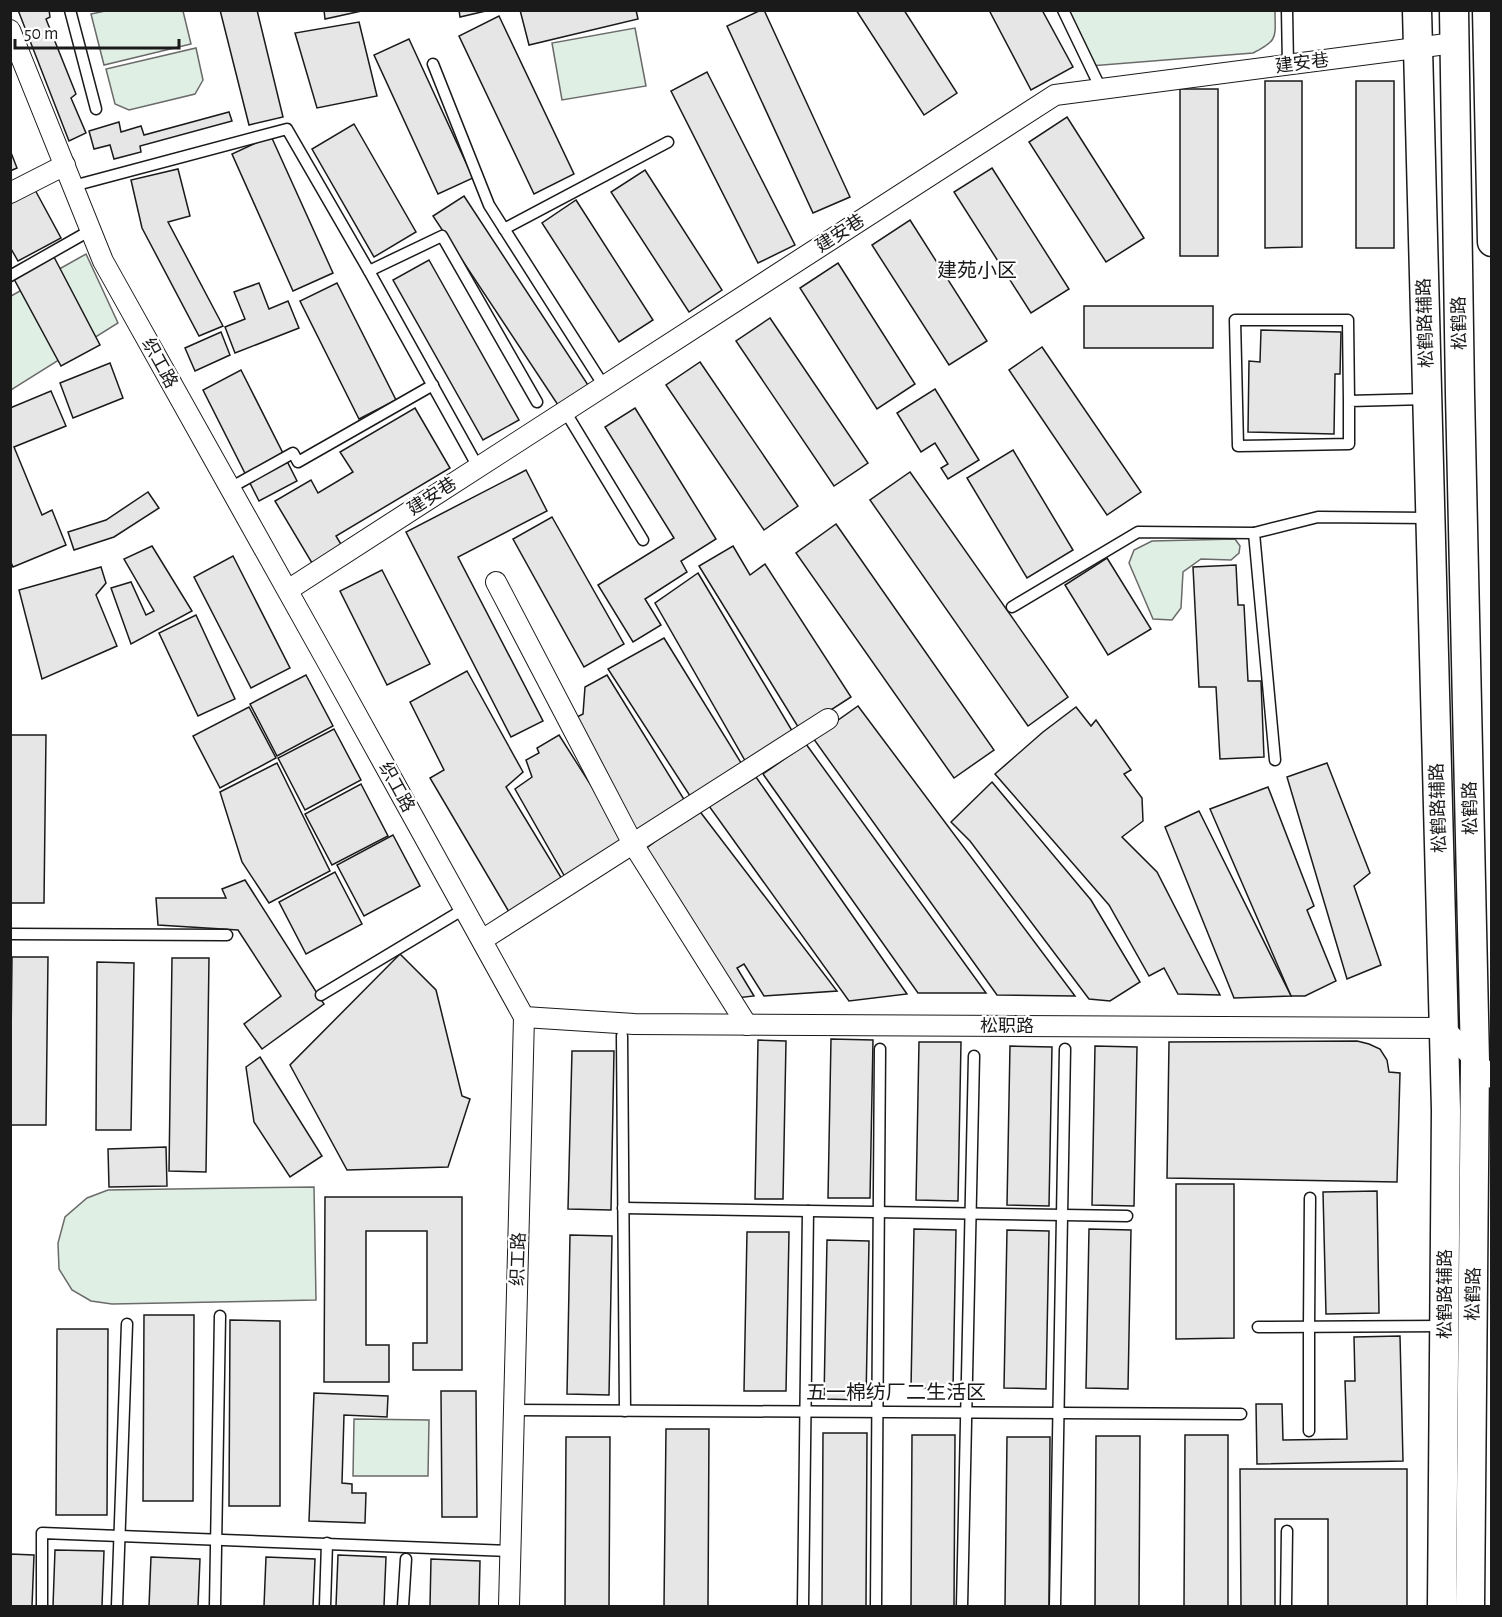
<svg xmlns="http://www.w3.org/2000/svg" width="1502" height="1617" font-family="'Alegreya Sans','Noto Sans SC',sans-serif">
<rect width="100%" height="100%" fill="#fff"/>
<g fill="#e0efe3" stroke="#6a6a6a" stroke-width="1.5">
<polygon points="105,11 183,11 191,44 104,65 91,14"/>
<path d="M1063 11H1275C1275 37 1279 40 1253 53L1090 66Z"/>
<polygon points="635,28 646,86 562,100 552,43"/>
<polygon points="196,48 203,80 195,94 129,110 115,104 106,69"/>
<polygon points="86,254 118,323 11,390 11,296"/>
<polygon points="1235,539 1240,546 1239,553 1231,560 1201,559 1183,572 1181,608 1172,620 1153,619 1129,563 1134,550 1152,541"/>
<polygon points="314,1187 316,1300 112,1304 91,1301 72,1290 59,1269 58,1243 65,1217 87,1198 108,1190"/>
<polygon points="354,1419 429,1420 428,1476 353,1476"/>
</g>
<g fill="#e6e6e6" stroke="#1a1a1a" stroke-width="1.5">
<polygon points="18,10 49,10 50,17 46,19 76,94 71,98 86,133 69,141"/>
<polygon points="220,10 257,10 283,117 249,125"/>
<polygon points="324,10 366,10 325,19"/>
<polygon points="459,10 490,10 460,17"/>
<polygon points="520,10 636,10 638,19 529,45"/>
<polygon points="761,10 764,10 850,197 813,213 727,26"/>
<polygon points="856,10 904,10 957,93 924,115"/>
<polygon points="989,10 1042,10 1073,67 1031,90"/>
<polygon points="499,16 574,174 534,194 459,36"/>
<polygon points="359,22 377,96 317,108 295,33"/>
<polygon points="409,39 473,178 438,194 374,55"/>
<polygon points="707,72 795,245 758,263 671,91"/>
<polygon points="1265,81 1302,81 1302,247 1265,248"/>
<rect x="1356" y="81" width="38" height="167"/>
<rect x="1180" y="89" width="38" height="167"/>
<polygon points="229,112 232,121 140,146 141,152 114,159 110,145 94,149 89,131 119,122 121,132 141,126 144,135"/>
<polygon points="1067,117 1144,238 1106,262 1029,142"/>
<polygon points="354,124 416,232 374,257 312,149"/>
<polygon points="271,136 333,273 293,291 232,154"/>
<polygon points="10,150 17,168 10,171"/>
<polygon points="992,168 1069,289 1031,313 954,192"/>
<polygon points="178,169 190,216 168,222 223,326 199,336 142,228 131,180"/>
<polygon points="645,170 722,290 689,312 611,192"/>
<polygon points="34,188 61,238 18,261 10,247 10,201"/>
<polygon points="464,196 588,385 558,405 433,216"/>
<polygon points="576,200 653,320 619,342 542,223"/>
<polygon points="910,220 987,341 949,365 872,245"/>
<polygon points="54,257 100,345 61,366 14,279"/>
<polygon points="429,260 519,420 483,440 393,280"/>
<polygon points="838,263 915,384 877,409 800,288"/>
<polygon points="259,283 269,309 288,301 299,328 235,353 225,327 245,319 234,292"/>
<polygon points="337,283 396,400 359,419 300,301"/>
<rect x="1084" y="306" width="129" height="42"/>
<polygon points="770,318 868,463 834,486 736,341"/>
<polygon points="1261,330 1341,332 1340,374 1335,374 1334,434 1248,432 1249,361 1260,362"/>
<polygon points="221,332 230,355 195,371 185,348"/>
<polygon points="1042,347 1141,492 1107,515 1009,370"/>
<polygon points="700,362 798,506 764,530 666,385"/>
<polygon points="110,363 123,398 73,418 60,383"/>
<polygon points="241,370 297,481 259,501 203,390"/>
<polygon points="935,389 979,460 948,479 941,468 948,464 935,443 921,452 897,413"/>
<polygon points="51,391 66,426 14,447 42,515 52,510 66,545 13,567 10,560 10,408"/>
<polygon points="415,408 450,468 336,536 342,546 312,563 275,501 311,480 318,493 353,472 340,452"/>
<polygon points="635,408 716,539 681,561 687,572 645,599 661,625 633,642 598,585 674,538 605,427"/>
<polygon points="1013,450 1073,550 1027,578 967,478"/>
<polygon points="526,470 547,511 458,557 543,721 511,737 406,532"/>
<polygon points="910,472 1068,697 1028,726 870,500"/>
<polygon points="148,492 159,508 114,537 74,550 68,532 106,520"/>
<polygon points="552,517 624,644 584,667 513,539"/>
<polygon points="836,524 994,750 954,778 796,553"/>
<polygon points="152,546 192,611 131,644 111,588 131,582 146,615 154,611 124,559"/>
<polygon points="733,546 750,575 765,564 851,697 800,730 699,566"/>
<polygon points="233,556 290,668 251,688 194,577"/>
<polygon points="1107,558 1151,629 1108,655 1065,585"/>
<polygon points="1236,565 1238,605 1244,605 1248,681 1261,681 1264,757 1220,759 1216,687 1199,687 1193,567"/>
<polygon points="101,567 106,583 96,595 117,646 42,679 19,590"/>
<polygon points="382,570 430,664 387,685 340,591"/>
<polygon points="698,573 794,734 747,764 655,603"/>
<polygon points="196,615 235,699 198,716 159,633"/>
<polygon points="664,638 743,766 692,799 608,669"/>
<polygon points="467,671 523,772 506,787 562,879 509,912 430,778 444,770 410,702"/>
<polygon points="306,675 333,726 277,756 250,704"/>
<polygon points="607,675 685,801 632,834 573,719 583,714 585,687"/>
<polygon points="858,706 1075,996 997,995 813,738"/>
<polygon points="249,707 276,758 220,788 193,736"/>
<polygon points="1076,707 1091,726 1096,720 1131,770 1124,774 1142,798 1143,821 1122,837 1157,872 1220,995 1178,994 1164,968 1149,976 1109,905 995,774 1043,732"/>
<polygon points="334,729 361,780 305,810 278,758"/>
<polygon points="10,735 46,735 44,903 10,903"/>
<polygon points="559,735 627,842 565,877 515,789 532,777 526,760 539,753 537,748"/>
<polygon points="806,744 986,993 918,993 763,774"/>
<polygon points="277,763 330,871 269,903 242,862 220,792"/>
<polygon points="1327,763 1370,873 1354,886 1381,965 1347,979 1287,777"/>
<polygon points="756,777 907,994 849,1001 709,806"/>
<polygon points="992,782 1091,900 1140,982 1110,1001 1089,999 970,841 951,822"/>
<polygon points="361,784 388,836 332,865 305,814"/>
<polygon points="1268,787 1314,906 1307,910 1336,981 1305,996 1291,996 1210,809"/>
<polygon points="698,809 837,991 764,996 744,964 737,968 754,996 736,998 644,850"/>
<polygon points="1199,811 1291,996 1234,998 1165,827"/>
<polygon points="393,835 420,886 364,916 337,865"/>
<polygon points="335,872 362,924 306,954 279,902"/>
<polygon points="245,880 324,1004 262,1049 244,1024 281,996 238,930 158,925 156,898 226,898 222,889"/>
<polygon points="400,954 436,990 462,1096 470,1099 448,1167 347,1170 290,1065"/>
<polygon points="12,957 48,957 46,1125 10,1125"/>
<polygon points="172,958 209,958 206,1172 169,1171"/>
<polygon points="97,962 134,963 131,1130 96,1130"/>
<polygon points="831,1039 873,1040 870,1198 828,1198"/>
<polygon points="758,1040 786,1041 783,1199 755,1199"/>
<polygon points="1357,1041 1369,1044 1380,1049 1387,1060 1389,1072 1400,1073 1397,1182 1167,1178 1169,1042"/>
<polygon points="919,1042 961,1042 958,1201 916,1200"/>
<polygon points="1010,1046 1052,1047 1049,1206 1007,1205"/>
<polygon points="1095,1046 1137,1047 1134,1206 1092,1205"/>
<polygon points="572,1051 614,1051 611,1210 568,1209"/>
<polygon points="260,1057 322,1156 290,1177 254,1122 246,1067"/>
<polygon points="166,1147 167,1186 109,1187 108,1149"/>
<polygon points="1176,1184 1234,1184 1234,1338 1176,1339"/>
<polygon points="1377,1191 1379,1313 1326,1314 1323,1192"/>
<polygon points="325,1197 462,1197 462,1370 413,1370 413,1343 427,1343 427,1231 366,1231 366,1345 389,1345 389,1382 324,1382"/>
<polygon points="914,1229 956,1230 953,1389 911,1388"/>
<polygon points="1089,1229 1131,1230 1128,1389 1086,1388"/>
<polygon points="1007,1230 1049,1231 1046,1389 1004,1388"/>
<polygon points="747,1232 789,1232 786,1391 744,1391"/>
<polygon points="570,1235 612,1236 609,1395 567,1394"/>
<polygon points="827,1240 869,1241 866,1400 824,1399"/>
<polygon points="144,1315 194,1315 193,1501 143,1501"/>
<polygon points="230,1320 280,1321 280,1506 229,1506"/>
<polygon points="57,1329 108,1329 107,1515 56,1515"/>
<polygon points="1400,1336 1403,1461 1257,1464 1256,1404 1282,1404 1283,1440 1347,1439 1345,1381 1355,1381 1354,1337"/>
<polygon points="441,1391 476,1391 477,1517 442,1517"/>
<polygon points="314,1393 388,1396 387,1417 344,1415 342,1483 352,1484 352,1493 366,1493 365,1523 309,1521"/>
<polygon points="666,1429 709,1429 708,1606 664,1606"/>
<polygon points="823,1433 867,1433 866,1606 822,1606"/>
<polygon points="912,1435 955,1435 954,1606 911,1606"/>
<polygon points="1185,1435 1228,1435 1228,1606 1184,1606"/>
<polygon points="1096,1436 1140,1436 1139,1606 1095,1606"/>
<polygon points="566,1437 610,1437 609,1606 565,1606"/>
<polygon points="1007,1437 1050,1437 1049,1606 1005,1606"/>
<polygon points="1240,1469 1407,1469 1407,1606 1328,1606 1328,1519 1275,1519 1275,1606 1241,1606"/>
<polygon points="55,1550 104,1551 102,1606 53,1606"/>
<polygon points="10,1554 34,1555 32,1606 10,1606"/>
<polygon points="338,1555 386,1557 384,1606 336,1606"/>
<polygon points="151,1557 200,1559 198,1606 149,1606"/>
<polygon points="266,1557 315,1559 313,1606 264,1606"/>
<polygon points="431,1559 480,1561 479,1606 430,1606"/>
</g>
<g fill="none" stroke-linecap="round" stroke-linejoin="round">
<g stroke="#1a1a1a" stroke-width="13">
<g id="lane">
<polyline points="70,10 96,109"/>
<polyline points="1063,10 1101,89"/>
<polyline points="1287,10 1288,65"/>
<polyline points="433,64 489,205 604,386"/>
<polyline points="73,186 287,129 369,271 478,467"/>
<polyline points="504,229 668,142"/>
<polyline points="369,271 442,236 537,402"/>
<polyline points="10,276 91,230"/>
<polyline points="1349,401 1348,320 1235,320 1238,446 1349,444 1349,401 1426,399"/>
<polyline points="565,411 643,540"/>
<polyline points="230,488 293,453 298,462 433,385"/>
<polyline points="1012,607 1138,532 1254,533"/>
<polyline points="1275,760 1254,533 1318,517 1429,518"/>
<polyline points="10,934 227,935"/>
<polyline points="321,995 464,909"/>
<polyline points="622,1036 625,1411"/>
<polyline points="623,1208 1127,1216"/>
<polyline points="1258,1327 1444,1326"/>
<polyline points="514,1410 1241,1414"/>
<polyline points="1309,1431 1309,1326 1310,1198"/>
<polyline points="42,1606 42,1533 510,1551"/>
<polyline points="117,1606 127,1324"/>
<polyline points="215,1606 220,1316"/>
<polyline points="325,1606 327,1543"/>
<polyline points="403,1606 406,1559"/>
<polyline points="803,1606 808,1211"/>
<polyline points="876,1606 880,1049"/>
<polyline points="962,1606 974,1056"/>
<polyline points="1055,1606 1065,1049"/>
<polyline points="1286,1606 1287,1531"/>
</g>
</g>
<g stroke="#1a1a1a" stroke-width="22">
<g id="street">
<polyline points="10,30 103,261 333,672 524,1017 509,1606"/>
<polyline points="10,193 65,165"/>
<polyline points="496,582 633,844 747,1025"/>
<polyline points="288,590 1055,95 1454,43"/>
<polyline points="482,940 828,719"/>
<polyline points="524,1017 634,1024 1444,1028 1492,1078"/>
</g>
</g>
<g stroke="#1a1a1a" stroke-width="31">
<g id="secondary">
<polyline points="1417,10 1446,1110 1442,1606"/>
<polyline points="1454,10 1460,394 1475,1061 1470,1606"/>
<polyline points="1487,10 1492,242"/>
</g>
</g>
<use href="#lane" stroke="#fff" stroke-width="10"/>
<use href="#street" stroke="#fff" stroke-width="20"/>
<use href="#secondary" stroke="#fff" stroke-width="28"/>
</g>
<g text-anchor="middle" stroke-width="4.5" stroke-linejoin="round" paint-order="stroke">
<g font-size="18" fill="#1a1a1a" stroke="#fff">
<text transform="translate(1302 63) rotate(-7)" y="6">建安巷</text>
<text transform="translate(840 233) rotate(-33)" y="6">建安巷</text>
<text transform="translate(1425 323) rotate(-92)" y="6">松鹤路辅路</text>
<text transform="translate(1459 323) rotate(-91)" y="6">松鹤路</text>
<text transform="translate(160 363) rotate(61)" y="6">织工路</text>
<text transform="translate(432 496) rotate(-33)" y="6">建安巷</text>
<text transform="translate(397 787) rotate(61)" y="6">织工路</text>
<text transform="translate(1438 808) rotate(-92)" y="6">松鹤路辅路</text>
<text transform="translate(1470 808) rotate(-91)" y="6">松鹤路</text>
<text x="1007" y="1032">松职路</text>
<text transform="translate(518 1259) rotate(-88)" y="6">织工路</text>
<text transform="translate(1445 1294) rotate(-90)" y="6">松鹤路辅路</text>
<text transform="translate(1473 1294) rotate(-89)" y="6">松鹤路</text>
</g>
<g font-size="20" fill="#1a1a1a" stroke="#fff">
<text x="977" y="277">建苑小区</text>
<text x="896" y="1399">五一棉纺厂二生活区</text>
</g>
</g>
<rect width="1502" height="1617" fill="none" stroke="#1a1a1a" stroke-width="24"/>
<path d="M15 39v9h164v-9" fill="none" stroke="#1a1a1a" stroke-width="3"/>
<text x="24" y="39" font-size="18" fill="#1a1a1a" stroke="#ffffff" stroke-width="4.5" paint-order="stroke">50 m</text>
</svg>
